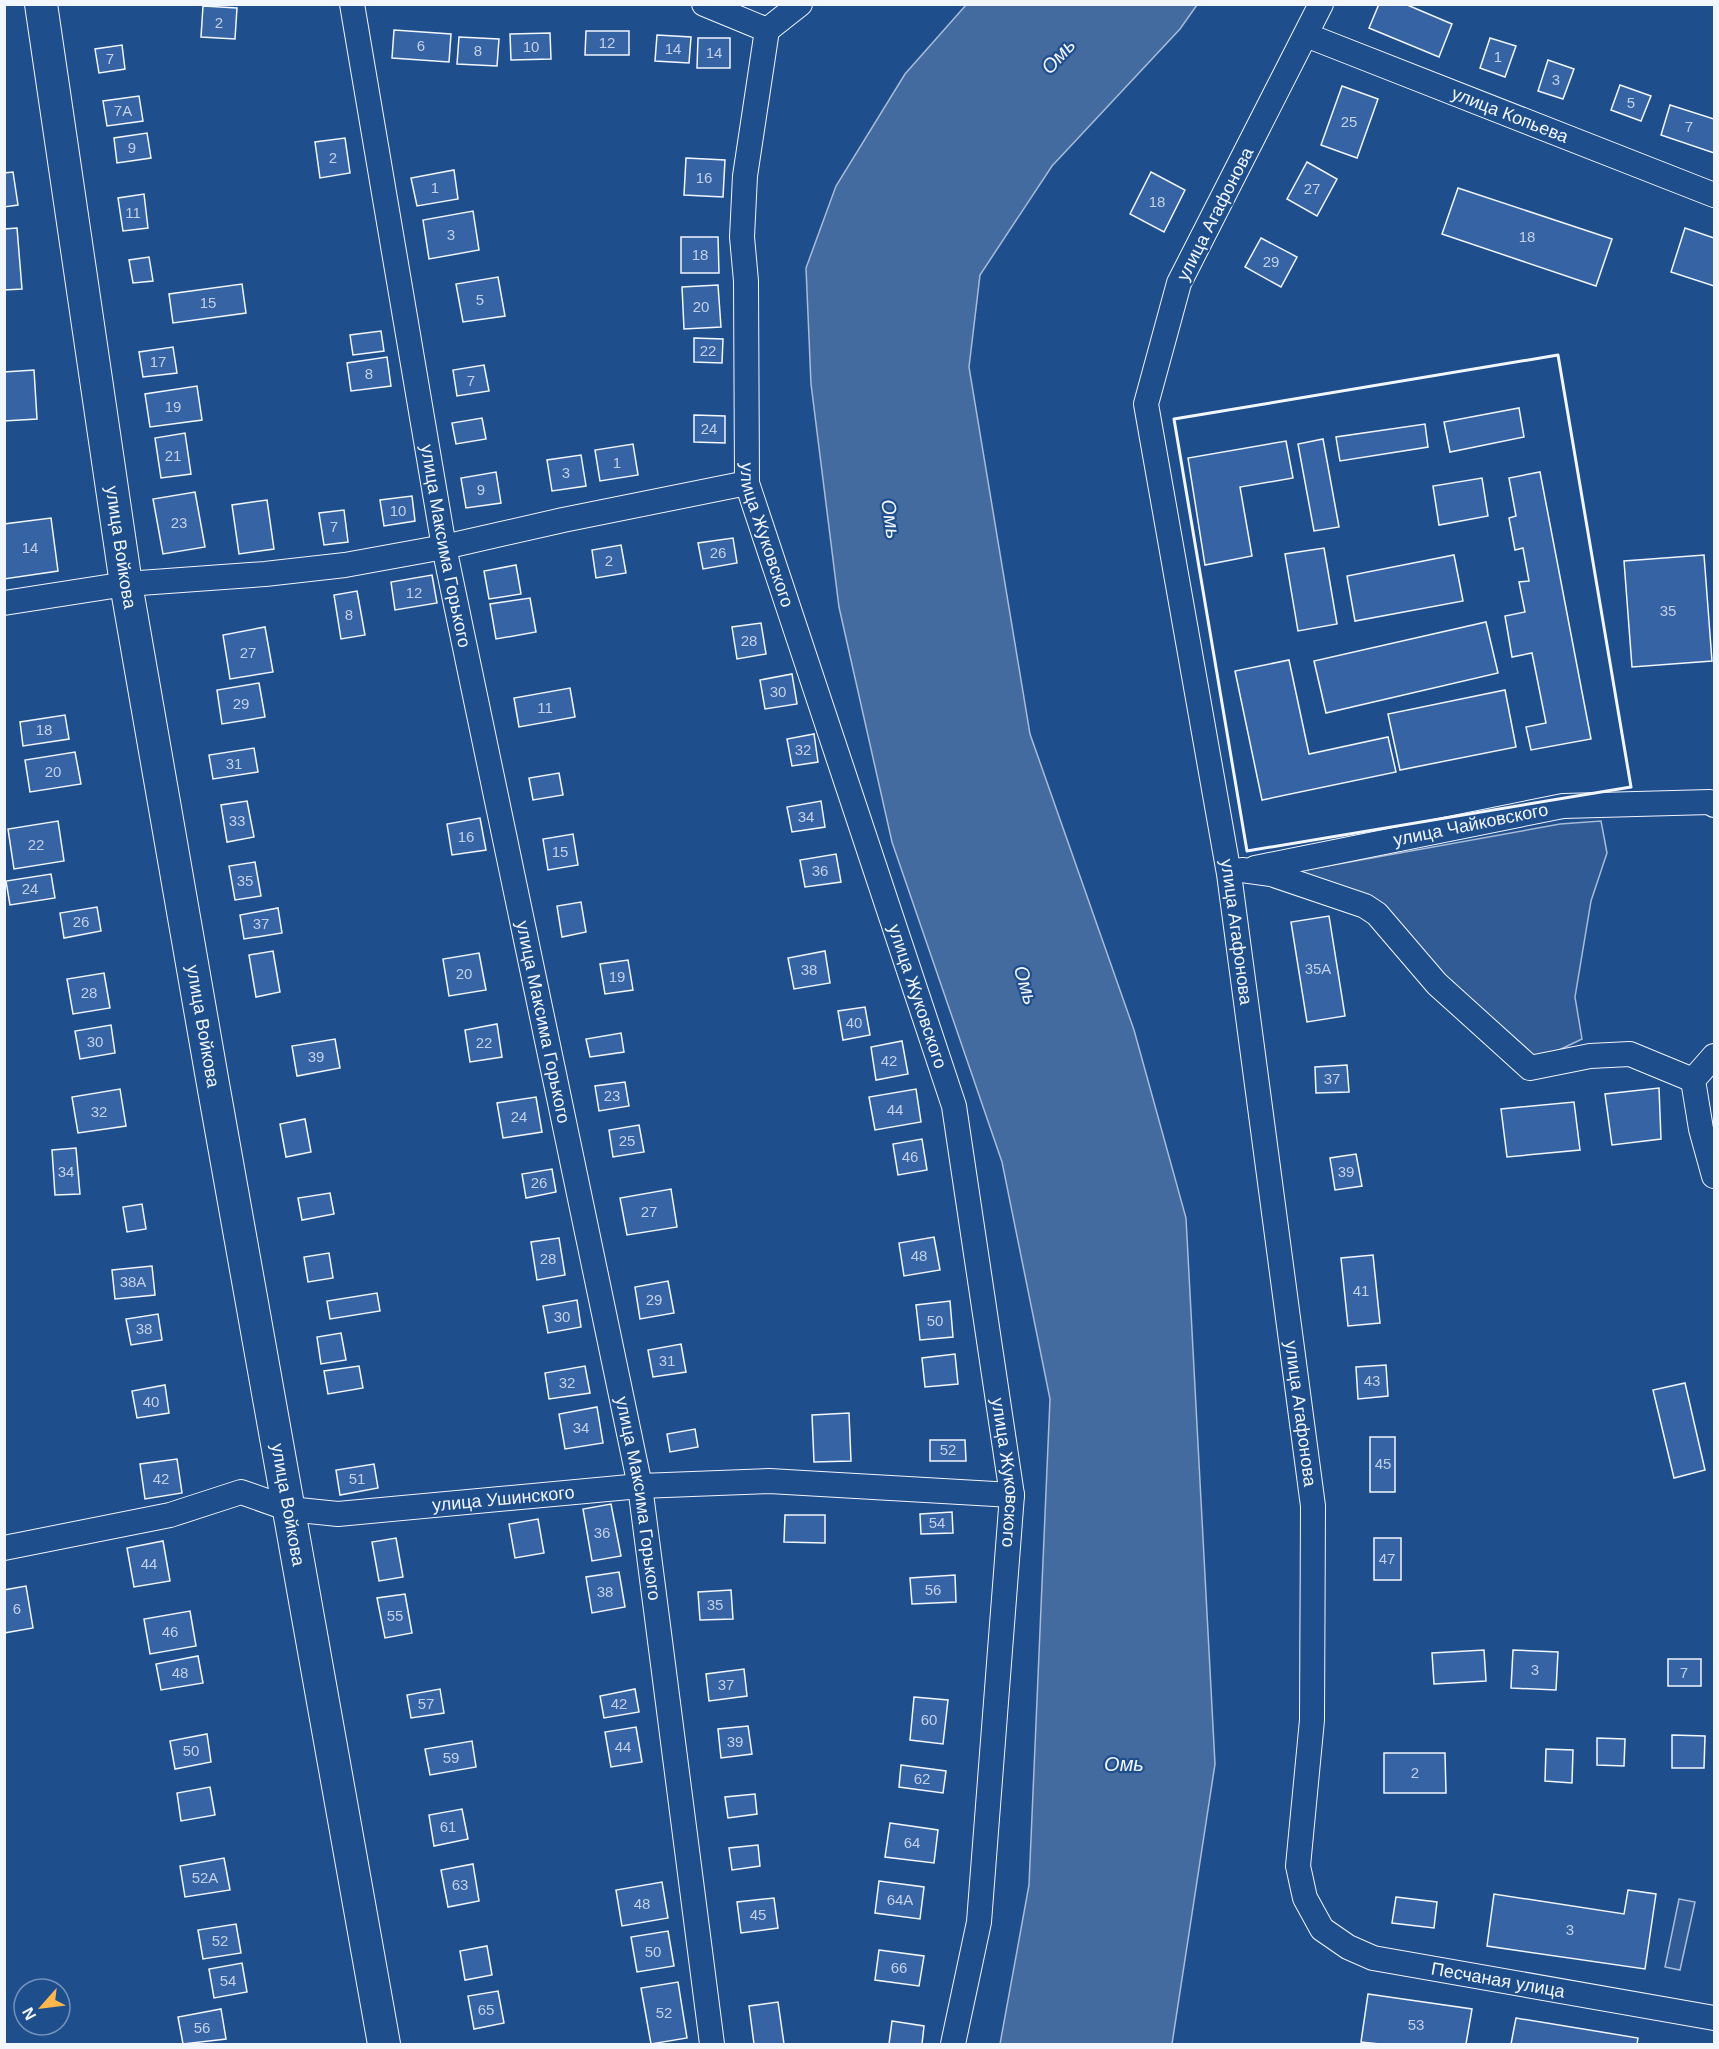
<svg xmlns="http://www.w3.org/2000/svg" width="1719" height="2049" font-family="Helvetica,sans-serif">
<rect width="100%" height="100%" fill="#1f4e8c"/>
<g fill="#305b95" stroke="#a8bbd7" stroke-width="1.5">
<polygon points="1601,821 1607,853 1591,901 1575,997 1582,1039 1534,1062 1435,974 1377,906 1283,874 1560,824"/>
<polygon points="1679,1899 1695,1902 1680,1970 1665,1967"/>
</g>
<polygon fill="#446ba0" stroke="#a8bbd7" stroke-width="1.5" points="966,5 1197,5 1180,29 1052,166 980,275 969,367 1030,734 1134,1030 1186,1218 1215,1764 1172,2044 1000,2044 1029,1885 1050,1399 1002,1162 892,842 839,607 811,384 806,268 836,186 905,74"/>
<g fill="#3563a3" stroke="#f2f6ff" stroke-width="1.5">
<polygon points="1379,4 1405,4 1452,24 1439,57 1369,28"/>
<polygon points="203,6 237,8 235,39 201,37"/>
<polygon points="394,30 451,34 449,62 392,58"/>
<polygon points="586,31 629,31 629,55 585,55"/>
<polygon points="550,33 551,59 511,60 510,34"/>
<polygon points="657,35 691,37 689,63 655,61"/>
<polygon points="459,37 499,39 497,66 457,64"/>
<polygon points="698,38 730,38 730,68 697,68"/>
<polygon points="1490,38 1516,46 1505,77 1480,68"/>
<polygon points="122,45 125,69 99,73 95,49"/>
<polygon points="1548,60 1574,69 1563,99 1538,91"/>
<polygon points="1620,85 1651,96 1641,121 1611,110"/>
<polygon points="1342,86 1378,99 1357,158 1321,145"/>
<polygon points="139,96 143,121 107,126 103,101"/>
<polygon points="1670,105 1714,119 1714,153 1661,135"/>
<polygon points="147,133 151,158 117,163 114,138"/>
<polygon points="345,138 350,173 320,178 315,142"/>
<polygon points="686,158 725,160 723,197 684,195"/>
<polygon points="1307,162 1337,179 1317,216 1287,199"/>
<polygon points="454,170 458,199 417,206 411,178"/>
<polygon points="13,172 18,205 4,207 4,173"/>
<polygon points="1151,172 1185,190 1164,232 1130,214"/>
<polygon points="1458,188 1612,239 1596,286 1442,234"/>
<polygon points="144,194 148,228 123,231 118,198"/>
<polygon points="473,211 479,250 429,259 423,220"/>
<polygon points="17,228 22,289 4,290 4,229"/>
<polygon points="1685,228 1714,238 1714,286 1671,272"/>
<polygon points="681,237 718,237 719,273 681,273"/>
<polygon points="1261,238 1297,257 1281,287 1245,267"/>
<polygon points="149,257 153,281 133,283 129,260"/>
<polygon points="498,277 505,316 463,322 456,284"/>
<polygon points="242,284 246,313 173,323 169,294"/>
<polygon points="718,285 721,327 684,329 682,287"/>
<polygon points="381,331 384,351 353,355 350,335"/>
<polygon points="694,338 723,339 722,363 694,362"/>
<polygon points="173,347 177,373 143,377 139,352"/>
<polygon points="387,357 391,386 351,391 347,363"/>
<polygon points="484,365 489,391 457,396 453,370"/>
<polygon points="34,370 37,419 4,421 4,372"/>
<polygon points="197,386 202,420 150,427 145,394"/>
<polygon points="1519,408 1524,437 1450,452 1444,422"/>
<polygon points="694,415 725,416 725,443 694,442"/>
<polygon points="482,418 486,439 456,444 452,423"/>
<polygon points="1425,424 1428,447 1340,461 1336,437"/>
<polygon points="185,433 191,474 161,478 155,438"/>
<polygon points="1323,439 1339,527 1314,531 1298,444"/>
<polygon points="1286,441 1293,478 1240,487 1252,556 1205,565 1188,458"/>
<polygon points="633,444 638,475 600,481 595,450"/>
<polygon points="581,455 586,486 552,491 547,460"/>
<polygon points="496,472 501,503 466,508 461,478"/>
<polygon points="1540,472 1591,739 1531,750 1526,727 1546,723 1532,653 1512,657 1505,616 1525,612 1519,582 1529,581 1523,548 1515,550 1509,518 1516,516 1509,478"/>
<polygon points="1482,478 1488,516 1439,525 1433,486"/>
<polygon points="195,492 205,547 163,554 153,499"/>
<polygon points="412,496 415,521 384,526 380,500"/>
<polygon points="267,500 274,549 239,554 232,505"/>
<polygon points="344,510 348,542 324,545 319,513"/>
<polygon points="51,518 58,571 4,579 4,524"/>
<polygon points="733,538 737,563 703,569 698,543"/>
<polygon points="621,545 626,573 596,578 592,550"/>
<polygon points="1324,548 1337,624 1298,631 1285,554"/>
<polygon points="1454,555 1463,601 1355,621 1347,576"/>
<polygon points="1704,555 1712,661 1632,667 1624,561"/>
<polygon points="516,565 521,594 489,599 484,571"/>
<polygon points="432,575 437,603 395,610 391,582"/>
<polygon points="357,591 365,635 341,639 334,595"/>
<polygon points="530,598 536,632 496,639 490,604"/>
<polygon points="1486,622 1498,673 1326,713 1314,661"/>
<polygon points="761,623 766,654 737,659 732,627"/>
<polygon points="265,627 273,672 230,679 223,635"/>
<polygon points="1289,660 1309,754 1388,737 1396,772 1262,800 1235,671"/>
<polygon points="792,674 797,704 765,709 760,680"/>
<polygon points="259,683 265,717 222,724 217,690"/>
<polygon points="570,688 575,717 519,727 514,698"/>
<polygon points="1505,690 1516,747 1400,770 1388,714"/>
<polygon points="65,715 69,739 23,746 20,722"/>
<polygon points="814,734 818,762 792,766 787,739"/>
<polygon points="254,748 258,772 213,779 209,755"/>
<polygon points="75,752 81,784 30,792 25,760"/>
<polygon points="559,773 563,795 533,800 529,778"/>
<polygon points="247,801 254,837 227,842 221,805"/>
<polygon points="821,801 825,827 792,832 787,807"/>
<polygon points="480,818 486,850 452,855 447,824"/>
<polygon points="58,821 64,861 14,869 8,829"/>
<polygon points="573,834 578,865 548,870 543,839"/>
<polygon points="836,854 841,882 805,887 800,860"/>
<polygon points="255,862 261,896 235,900 229,866"/>
<polygon points="51,874 55,898 10,905 6,881"/>
<polygon points="581,902 586,932 562,937 557,906"/>
<polygon points="97,907 101,931 64,938 60,913"/>
<polygon points="278,908 282,933 244,939 240,915"/>
<polygon points="1329,916 1345,1016 1307,1022 1291,922"/>
<polygon points="273,951 280,992 256,997 249,955"/>
<polygon points="825,951 830,983 794,989 788,958"/>
<polygon points="479,953 486,990 449,996 443,959"/>
<polygon points="628,960 633,990 605,994 600,964"/>
<polygon points="104,973 110,1008 73,1014 67,979"/>
<polygon points="865,1007 870,1035 843,1040 838,1011"/>
<polygon points="497,1024 502,1057 470,1062 465,1030"/>
<polygon points="111,1025 115,1053 80,1059 75,1031"/>
<polygon points="621,1033 624,1052 590,1057 586,1039"/>
<polygon points="335,1039 340,1068 297,1076 292,1046"/>
<polygon points="902,1041 908,1074 876,1080 871,1047"/>
<polygon points="1347,1065 1349,1092 1316,1093 1315,1067"/>
<polygon points="625,1082 629,1106 599,1111 595,1086"/>
<polygon points="1659,1088 1661,1139 1612,1145 1605,1094"/>
<polygon points="120,1089 126,1126 78,1133 72,1097"/>
<polygon points="916,1089 921,1122 875,1130 869,1097"/>
<polygon points="536,1097 542,1132 503,1138 497,1103"/>
<polygon points="1574,1102 1580,1150 1507,1157 1501,1109"/>
<polygon points="305,1119 311,1152 286,1157 280,1124"/>
<polygon points="639,1125 644,1152 613,1157 609,1130"/>
<polygon points="922,1139 927,1170 898,1175 893,1144"/>
<polygon points="76,1148 80,1194 55,1195 52,1150"/>
<polygon points="1356,1154 1362,1186 1335,1190 1330,1158"/>
<polygon points="552,1169 556,1192 526,1198 522,1174"/>
<polygon points="671,1189 677,1227 627,1235 620,1198"/>
<polygon points="330,1193 334,1214 302,1220 298,1198"/>
<polygon points="142,1204 146,1229 127,1232 123,1207"/>
<polygon points="934,1237 940,1270 904,1276 899,1243"/>
<polygon points="559,1238 565,1275 537,1280 531,1242"/>
<polygon points="329,1253 333,1278 308,1282 304,1257"/>
<polygon points="1373,1255 1380,1323 1348,1326 1341,1258"/>
<polygon points="152,1266 155,1295 115,1299 112,1270"/>
<polygon points="668,1281 674,1313 640,1319 635,1287"/>
<polygon points="377,1293 380,1311 330,1319 327,1301"/>
<polygon points="577,1300 581,1327 548,1333 543,1306"/>
<polygon points="950,1301 953,1337 920,1340 916,1305"/>
<polygon points="158,1314 162,1340 131,1345 126,1319"/>
<polygon points="341,1333 346,1360 321,1364 317,1337"/>
<polygon points="681,1344 686,1372 653,1377 648,1350"/>
<polygon points="955,1354 958,1384 925,1387 922,1358"/>
<polygon points="1386,1365 1388,1396 1358,1399 1356,1367"/>
<polygon points="359,1366 363,1388 328,1394 324,1371"/>
<polygon points="585,1366 590,1393 549,1399 545,1373"/>
<polygon points="1685,1383 1705,1470 1674,1478 1653,1390"/>
<polygon points="165,1385 169,1413 137,1418 132,1391"/>
<polygon points="597,1407 603,1443 565,1449 559,1414"/>
<polygon points="849,1413 851,1461 814,1462 812,1415"/>
<polygon points="695,1429 698,1447 670,1452 667,1434"/>
<rect x="1370" y="1437" width="25" height="55"/>
<polygon points="930,1440 965,1440 966,1461 930,1461"/>
<polygon points="177,1459 182,1493 145,1499 140,1464"/>
<polygon points="374,1464 378,1488 340,1495 336,1470"/>
<polygon points="611,1504 621,1556 592,1561 583,1509"/>
<polygon points="952,1512 953,1533 921,1534 920,1514"/>
<polygon points="785,1515 825,1515 825,1543 784,1542"/>
<polygon points="538,1519 544,1553 515,1558 509,1524"/>
<polygon points="396,1538 403,1577 379,1581 372,1542"/>
<rect x="1374" y="1538" width="27" height="42"/>
<polygon points="163,1541 170,1581 134,1587 127,1548"/>
<polygon points="619,1572 625,1607 592,1613 586,1577"/>
<polygon points="955,1575 956,1602 912,1604 910,1578"/>
<polygon points="26,1586 33,1628 4,1633 4,1590"/>
<polygon points="731,1590 733,1619 700,1620 698,1592"/>
<polygon points="405,1594 412,1633 385,1638 377,1598"/>
<polygon points="190,1611 196,1646 150,1654 144,1619"/>
<polygon points="1484,1650 1486,1681 1434,1684 1432,1653"/>
<polygon points="1513,1650 1558,1652 1556,1690 1511,1688"/>
<polygon points="198,1656 203,1683 161,1690 156,1664"/>
<rect x="1668" y="1659" width="33" height="27"/>
<polygon points="744,1669 747,1696 709,1701 706,1674"/>
<polygon points="440,1689 444,1713 411,1718 407,1695"/>
<polygon points="635,1689 639,1712 604,1718 600,1696"/>
<polygon points="914,1697 948,1700 943,1744 910,1740"/>
<polygon points="748,1726 752,1754 721,1758 718,1729"/>
<polygon points="636,1727 642,1762 611,1767 605,1732"/>
<polygon points="207,1734 211,1762 175,1769 170,1741"/>
<polygon points="1672,1735 1705,1736 1704,1768 1672,1768"/>
<polygon points="1597,1738 1625,1739 1624,1766 1597,1765"/>
<polygon points="472,1741 476,1767 430,1775 425,1749"/>
<polygon points="1546,1749 1573,1750 1572,1783 1545,1781"/>
<polygon points="1384,1753 1445,1753 1446,1793 1384,1793"/>
<polygon points="901,1765 946,1771 943,1793 899,1787"/>
<polygon points="210,1787 215,1815 181,1821 177,1793"/>
<polygon points="755,1794 757,1814 728,1818 725,1797"/>
<polygon points="462,1809 468,1839 434,1846 429,1815"/>
<polygon points="890,1823 938,1830 934,1863 885,1857"/>
<polygon points="758,1845 760,1866 732,1870 729,1848"/>
<polygon points="224,1858 230,1890 185,1897 180,1866"/>
<polygon points="473,1864 479,1901 448,1907 441,1870"/>
<polygon points="879,1881 924,1887 920,1919 875,1913"/>
<polygon points="662,1882 668,1918 622,1926 616,1890"/>
<polygon points="1628,1890 1656,1894 1645,1969 1487,1946 1494,1894 1624,1914"/>
<polygon points="1396,1897 1437,1902 1434,1928 1392,1923"/>
<polygon points="774,1898 778,1928 741,1933 737,1902"/>
<polygon points="236,1924 241,1953 203,1959 198,1930"/>
<polygon points="668,1931 674,1966 637,1972 631,1937"/>
<polygon points="487,1946 492,1975 465,1980 460,1951"/>
<polygon points="879,1950 924,1956 919,1986 875,1980"/>
<polygon points="242,1963 247,1992 214,1998 209,1969"/>
<polygon points="678,1982 687,2038 651,2044 641,1988"/>
<polygon points="498,1991 504,2023 474,2029 468,1996"/>
<polygon points="1368,1994 1472,2009 1466,2044 1380,2044 1361,2042"/>
<polygon points="778,2002 784,2044 754,2044 749,2006"/>
<polygon points="221,2009 226,2039 183,2044 178,2017"/>
<polygon points="1516,2018 1638,2038 1637,2044 1511,2044"/>
<polygon points="892,2021 924,2026 922,2044 889,2044"/>
</g>
<g fill="none" stroke-linecap="round" stroke-linejoin="round">
<g stroke="#f2f6ff" stroke-width="26">
<g id="minor">
<path id="s1" d="M352 4 444 547 640 1486 712 2044"/>
<path id="s2" d="M704 4 767 30 745 176 742 237 746 281 747 483 954 1106 1012 1495 979 1922 953 2044"/>
<path id="s3" d="M1321 4 1179 283 1146 404 1229 874 1313 1506 1312 1720 1298 1866 1305 1898 1322 1929 1348 1947 1373 1958 1714 2018"/>
<polyline points="767,30 800,4"/>
<path id="s4" d="M1306 35 1714 195"/>
<polyline points="4,603 126,584 265,574 345,565 444,547 563,520 747,483"/>
<path id="s5" d="M1255 868 1563 806 1710 802 1714 805"/>
<polyline points="1242,870 1271,874 1365,906 1377,914 1437,984 1530,1068 1590,1056 1630,1054 1693,1080"/>
<polyline points="1714,1056 1693,1080 1701,1129 1714,1176"/>
<path id="s6" d="M4 1548 170 1515 241 1492 289 1509 338 1514 640 1486 769 1481 1012 1495"/>
</g>
</g>
<g stroke="#f2f6ff" stroke-width="34">
<g id="major">
<path id="s7" d="M41 4 126 584 213 1084 384 2044"/>
</g>
</g>
<use href="#minor" stroke="#1f4e8c" stroke-width="24"/>
<use href="#major" stroke="#1f4e8c" stroke-width="32"/>
<polygon stroke="#f2f6ff" stroke-width="3" points="1558,355 1631,787 1247,851 1174,419"/>
</g>
<g text-anchor="middle" stroke-width="4.5" stroke-linejoin="round" paint-order="stroke">
<g font-size="15" fill="#c3d1e8">
<text x="219" y="28">2</text>
<text x="607" y="48">12</text>
<text x="421" y="51">6</text>
<text x="531" y="52">10</text>
<text x="673" y="54">14</text>
<text x="478" y="56">8</text>
<text x="714" y="58">14</text>
<text x="1498" y="62">1</text>
<text x="110" y="64">7</text>
<text x="1556" y="85">3</text>
<text x="1631" y="108">5</text>
<text x="123" y="116">7А</text>
<text x="1349" y="127">25</text>
<text x="1689" y="132">7</text>
<text x="132" y="153">9</text>
<text x="333" y="163">2</text>
<text x="704" y="183">16</text>
<text x="435" y="193">1</text>
<text x="1312" y="194">27</text>
<text x="1157" y="207">18</text>
<text x="133" y="218">11</text>
<text x="451" y="240">3</text>
<text x="1527" y="242">18</text>
<text x="700" y="260">18</text>
<text x="1271" y="267">29</text>
<text x="480" y="305">5</text>
<text x="208" y="308">15</text>
<text x="701" y="312">20</text>
<text x="708" y="356">22</text>
<text x="158" y="367">17</text>
<text x="369" y="379">8</text>
<text x="471" y="386">7</text>
<text x="173" y="412">19</text>
<text x="709" y="434">24</text>
<text x="173" y="461">21</text>
<text x="617" y="468">1</text>
<text x="566" y="478">3</text>
<text x="481" y="495">9</text>
<text x="398" y="516">10</text>
<text x="179" y="528">23</text>
<text x="334" y="532">7</text>
<text x="30" y="553">14</text>
<text x="718" y="558">26</text>
<text x="609" y="566">2</text>
<text x="414" y="598">12</text>
<text x="1668" y="616">35</text>
<text x="349" y="620">8</text>
<text x="749" y="646">28</text>
<text x="248" y="658">27</text>
<text x="778" y="697">30</text>
<text x="241" y="709">29</text>
<text x="545" y="713">11</text>
<text x="44" y="735">18</text>
<text x="803" y="755">32</text>
<text x="234" y="769">31</text>
<text x="53" y="777">20</text>
<text x="806" y="822">34</text>
<text x="237" y="826">33</text>
<text x="466" y="842">16</text>
<text x="36" y="850">22</text>
<text x="560" y="857">15</text>
<text x="820" y="876">36</text>
<text x="245" y="886">35</text>
<text x="30" y="894">24</text>
<text x="81" y="927">26</text>
<text x="261" y="929">37</text>
<text x="1318" y="974">35А</text>
<text x="809" y="975">38</text>
<text x="464" y="979">20</text>
<text x="617" y="982">19</text>
<text x="89" y="998">28</text>
<text x="854" y="1028">40</text>
<text x="95" y="1047">30</text>
<text x="484" y="1048">22</text>
<text x="316" y="1062">39</text>
<text x="889" y="1066">42</text>
<text x="1332" y="1084">37</text>
<text x="612" y="1101">23</text>
<text x="895" y="1115">44</text>
<text x="99" y="1117">32</text>
<text x="519" y="1122">24</text>
<text x="627" y="1146">25</text>
<text x="910" y="1162">46</text>
<text x="66" y="1177">34</text>
<text x="1346" y="1177">39</text>
<text x="539" y="1188">26</text>
<text x="649" y="1217">27</text>
<text x="919" y="1261">48</text>
<text x="548" y="1264">28</text>
<text x="133" y="1287">38А</text>
<text x="1361" y="1296">41</text>
<text x="654" y="1305">29</text>
<text x="562" y="1322">30</text>
<text x="935" y="1326">50</text>
<text x="144" y="1334">38</text>
<text x="667" y="1366">31</text>
<text x="1372" y="1386">43</text>
<text x="567" y="1388">32</text>
<text x="151" y="1407">40</text>
<text x="581" y="1433">34</text>
<text x="948" y="1455">52</text>
<text x="1383" y="1469">45</text>
<text x="161" y="1484">42</text>
<text x="357" y="1484">51</text>
<text x="937" y="1528">54</text>
<text x="602" y="1538">36</text>
<text x="1387" y="1564">47</text>
<text x="149" y="1569">44</text>
<text x="933" y="1595">56</text>
<text x="605" y="1597">38</text>
<text x="715" y="1610">35</text>
<text x="17" y="1614">6</text>
<text x="395" y="1621">55</text>
<text x="170" y="1637">46</text>
<text x="1535" y="1675">3</text>
<text x="180" y="1678">48</text>
<text x="1684" y="1678">7</text>
<text x="726" y="1690">37</text>
<text x="426" y="1709">57</text>
<text x="619" y="1709">42</text>
<text x="929" y="1725">60</text>
<text x="735" y="1747">39</text>
<text x="623" y="1752">44</text>
<text x="191" y="1756">50</text>
<text x="451" y="1763">59</text>
<text x="1415" y="1778">2</text>
<text x="922" y="1784">62</text>
<text x="448" y="1832">61</text>
<text x="912" y="1848">64</text>
<text x="205" y="1883">52А</text>
<text x="460" y="1890">63</text>
<text x="900" y="1905">64А</text>
<text x="642" y="1909">48</text>
<text x="758" y="1920">45</text>
<text x="1570" y="1935">3</text>
<text x="220" y="1946">52</text>
<text x="653" y="1957">50</text>
<text x="899" y="1973">66</text>
<text x="228" y="1986">54</text>
<text x="486" y="2015">65</text>
<text x="664" y="2018">52</text>
<text x="1416" y="2030">53</text>
<text x="202" y="2033">56</text>
</g>
<g font-size="18" fill="#f2f6ff" stroke="#1f4e8c">
<text dy="6" stroke="none"><textPath href="#s4" startOffset="219">улица Копьева</textPath></text>
<text transform="translate(1215 214) rotate(-63)" y="6">улица Агафонова</text>
<text dy="6" stroke="none"><textPath href="#s2" startOffset="578">улица Жуковского</textPath></text>
<text dy="6" stroke="none"><textPath href="#s7" startOffset="549">улица Войкова</textPath></text>
<text dy="6" stroke="none"><textPath href="#s1" startOffset="550">улица Максима Горького</textPath></text>
<text dy="6" stroke="none"><textPath href="#s5" startOffset="220">улица Чайковского</textPath></text>
<text dy="6" stroke="none"><textPath href="#s3" startOffset="974">улица Агафонова</textPath></text>
<text dy="6" stroke="none"><textPath href="#s2" startOffset="1064">улица Жуковского</textPath></text>
<text dy="6" stroke="none"><textPath href="#s1" startOffset="1036">улица Максима Горького</textPath></text>
<text dy="6" stroke="none"><textPath href="#s7" startOffset="1035">улица Войкова</textPath></text>
<text dy="6" stroke="none"><textPath href="#s3" startOffset="1460">улица Агафонова</textPath></text>
<text dy="6" stroke="none"><textPath href="#s2" startOffset="1550">улица Жуковского</textPath></text>
<text dy="6" stroke="none"><textPath href="#s6" startOffset="510">улица Ушинского</textPath></text>
<text dy="6" stroke="none"><textPath href="#s1" startOffset="1522">улица Максима Горького</textPath></text>
<text dy="6" stroke="none"><textPath href="#s7" startOffset="1521">улица Войкова</textPath></text>
<text dy="6" stroke="none"><textPath href="#s3" startOffset="2168">Песчаная улица</textPath></text>
</g>
<g font-size="20" font-style="italic" fill="#f2f6ff" stroke="#1f4e8c">
<text transform="translate(1058 56) rotate(-48)" y="7">Омь</text>
<text transform="translate(891 519) rotate(81)" y="7">Омь</text>
<text transform="translate(1026 985) rotate(73)" y="7">Омь</text>
<text x="1124" y="1771">Омь</text>
</g>
</g>
<rect width="1719" height="2049" fill="none" stroke="#f2f6ff" stroke-width="12"/>
<g transform="translate(42 2007) rotate(242)"><circle r="28" fill="#1f4e8c" stroke="#7391ba" stroke-width="1.5"/>
<path d="M0-4.5L10 22L0 15L-10 22Z" fill="#ffb74d"/>
<text y="-9" font-size="16" font-weight="bold" text-anchor="middle" fill="#f2f6ff">N</text>
</g>
</svg>
